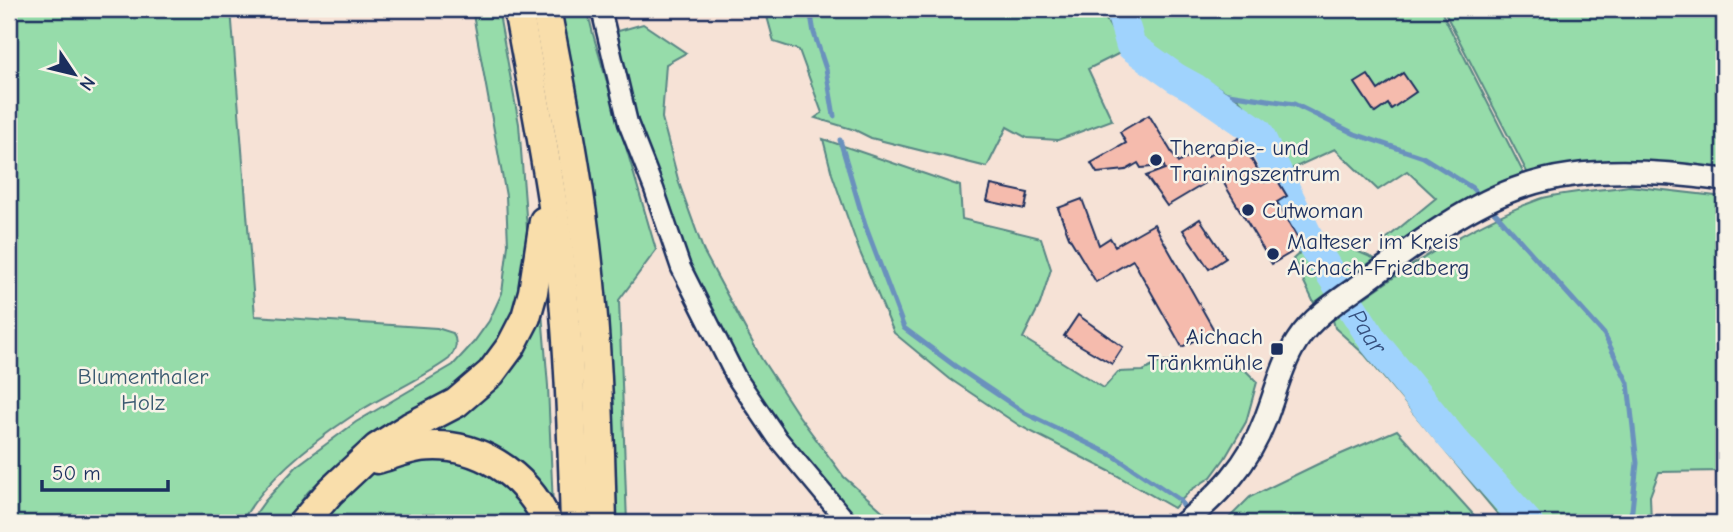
<svg xmlns="http://www.w3.org/2000/svg" width="1733" height="532" font-family="'Comic Neue',sans-serif">
<rect width="100%" height="100%" fill="#f6e2d6"/>
<filter id="ink" filterUnits="userSpaceOnUse"><feTurbulence type="fractalNoise" baseFrequency=".0143" numOctaves="2"/><feDisplacementMap in="SourceGraphic" scale="14" xChannelSelector="R" yChannelSelector="G"/><feConvolveMatrix kernelMatrix="1 2 1 2 8 2 1 2 1" color-interpolation-filters="sRGB"/></filter>
<g filter="url(#ink)">
<g fill="#96dcaa" stroke="#588684" stroke-width="2">
<path d="M9 9H231L255 316 437 328 453 333C458 343 456 350 449 359 419 381 383 395 352 416 311 443 265 479 241 523H9Z"/>
<polygon points="472,9 498,9 519,124 528,242 520,293 514,312 499,342 479,366 448,392 360,448 334,467 308,492 285,523 249,523 265,501 298,465 356,422 453,365 474,342 489,321 502,293 508,245 506,196"/>
<polygon points="558,9 587,9 593,34 656,250 619,300 627,523 612,523"/>
<polygon points="765,9 1440,9 1525,176 1472,202 1391,249 1386,239 1436,198 1407,171 1378,190 1335,149 1285,172 1270,132 1238,99 1167,57 1144,40 1118,11 1104,16 1124,51 1088,69 1112,120 1058,140 1027,138 1007,127 987,167 871,138 855,130 815,118 822,113 799,50 774,42"/>
<polygon points="1443,9 1724,9 1724,175 1529,176"/>
<polygon points="643,24 686,53 666,64 662,118 679,183 704,252 761,358 799,416 844,477 896,523 867,523 849,514 780,431 735,360 682,245 630,98 615,32"/>
<polygon points="823,139 960,186 962,219 1041,238 1051,269 1040,304 1023,338 1104,388 1118,372 1143,371 1163,361 1207,369 1230,367 1245,370 1257,382 1246,422 1225,458 1211,477 1191,490 1174,508 1109,471 1020,426 950,379 894,333 859,250 832,174"/>
<path d="M1629 186 1724 197V471L1659 472 1650 496 1651 523H1505L1365 355 1335 328 1333 320C1398 273 1464 227 1540 199 1561 192 1605 190 1629 186Z"/>
<polygon points="1320,235 1375,259 1314,303 1293,259"/>
<polygon points="541,300 548,386 553,507 415,437"/>
<polygon points="1397,430 1481,523 1224,523 1250,497 1318,464"/>
<polygon points="454,454 509,480 540,523 318,523 368,471"/>
</g>
<g fill="none" stroke-linecap="round" stroke-linejoin="round">
<g stroke="#6b91bd" stroke-width="5">
<polyline points="810,9 814,33 826,69 834,116"/>
<polyline points="1196,89 1294,104 1355,134 1423,157 1471,187 1483,199"/>
<polyline points="840,140 865,225 904,328 955,366 1025,413 1114,456 1180,500 1187,513"/>
<polyline points="1489,206 1604,334 1628,383 1637,463 1632,510 1627,523"/>
</g>
<path stroke="#a0d3fd" stroke-width="30" id="s1" d="M1120 9 1131 46 1176 78 1196 89 1258 132 1311 243 1374 342 1452 438 1528 523"/>
</g>
<g fill="#f5bbad" stroke="#1b2f5e" stroke-width="2">
<polygon points="1403,73 1416,92 1391,109 1388,104 1375,113 1355,83 1368,75 1378,90"/>
<polygon points="1149,115 1178,163 1203,148 1208,156 1239,138 1265,182 1275,176 1287,196 1277,202 1302,246 1272,264 1219,175 1167,206 1146,176 1165,169 1164,166 1141,168 1138,163 1126,170 1097,173 1091,163 1126,143 1120,132"/>
<polygon points="991,185 1028,193 1025,209 987,201"/>
<polygon points="1082,199 1099,245 1110,238 1115,246 1154,224 1214,330 1182,347 1133,260 1096,282 1069,237 1058,208"/>
<polygon points="1200,219 1226,258 1209,269 1183,230"/>
<polygon points="1078,315 1123,347 1112,364 1064,336"/>
</g>
<g fill="none" stroke-linecap="round" stroke-linejoin="round">
<g stroke="#1b2f5e" stroke-width="23">
<polyline id="minor" points="601,9 628,123 654,189 681,268 736,377 778,439 848,523"/>
</g>
<g stroke="#1b2f5e" stroke-width="26">
<path id="tertiary" d="M1184 523C1220 493 1248 465 1265 420 1275 395 1282 364 1297 341 1315 313 1347 295 1373 276 1417 243 1471 203 1524 186 1587 165 1659 171 1724 180"/>
</g>
<g stroke="#1b2f5e" stroke-width="33">
<g id="trunk">
<path d="M518 9C532 86 548 163 558 241 569 334 572 429 575 523"/>
<path d="M546 9C564 103 583 198 591 294 598 370 600 447 602 523"/>
<path d="M377 459C391 455 406 449 420 447 475 440 526 473 548 523"/>
<polyline points="303,523 330,492 377,448 410,427 456,403 491,373 511,346 526,317 533,292 544,221"/>
</g>
</g>
<use href="#minor" stroke="#f7f3e8" stroke-width="18"/>
<use href="#tertiary" stroke="#f7f3e8" stroke-width="21"/>
<use href="#trunk" stroke="#f9deab" stroke-width="28"/>
</g>
</g>
<g fill="#1b2f5e" stroke="#f7f3e8" stroke-width="2.5">
<circle cx="1156" cy="160" r="7"/>
<circle cx="1248" cy="210" r="7"/>
<circle cx="1273" cy="254" r="7"/>
<rect x="1270" y="342" width="14" height="14" rx="3.5"/>
</g>
<g text-anchor="middle" stroke-width="5" stroke-linejoin="round" paint-order="stroke">
<g font-size="23" fill="#1b2f5e" stroke="#f7f3e8" text-anchor="start">
<text x="1170" y="155">Therapie- und<tspan x="1170" dy="26">Trainingszentrum</tspan></text>
<text x="1262" y="218">Cutwoman</text>
<text x="1287" y="249">Malteser im Kreis<tspan x="1287" dy="26">Aichach-Friedberg</tspan></text>
<text x="1263" y="344" text-anchor="end">Aichach<tspan x="1263" dy="26">Tränkmühle</tspan></text>
</g>
<g font-size="23" fill="#3a5a71" stroke="#f7f3e8">
<text x="143" y="384">Blumenthaler<tspan x="143" dy="26">Holz</tspan></text>
</g>
<g font-size="24" font-style="italic" fill="#36507e" stroke="#f7f3e8">
<text dy="8" stroke="none"><textPath href="#s1" startOffset="420">Paar</textPath></text>
</g>
</g>
<rect width="1733" height="532" fill="none" stroke="#f7f3e8" stroke-width="35"/>
<rect x="18" y="18" width="1698" height="497" fill="none" stroke="#1b2f5e" stroke-width="2.5" filter="url(#ink)"/>
<g transform="translate(74 74) rotate(125)" stroke="#f7f3e8" stroke-width="5" paint-order="stroke">
<path d="M0-5L12 26L0 18L-12 26Z" fill="#1b2f5e"/>
<text y="-10" font-size="19" font-weight="bold" text-anchor="middle" fill="#1b2f5e">N</text>
</g>
<path d="M42 480v10h126v-10" fill="none" stroke="#1b2f5e" stroke-width="3.5"/>
<text x="52" y="480" font-size="21" fill="#1b2f5e" stroke="#f7f3e8" stroke-width="5" paint-order="stroke">50 m</text>
</svg>
